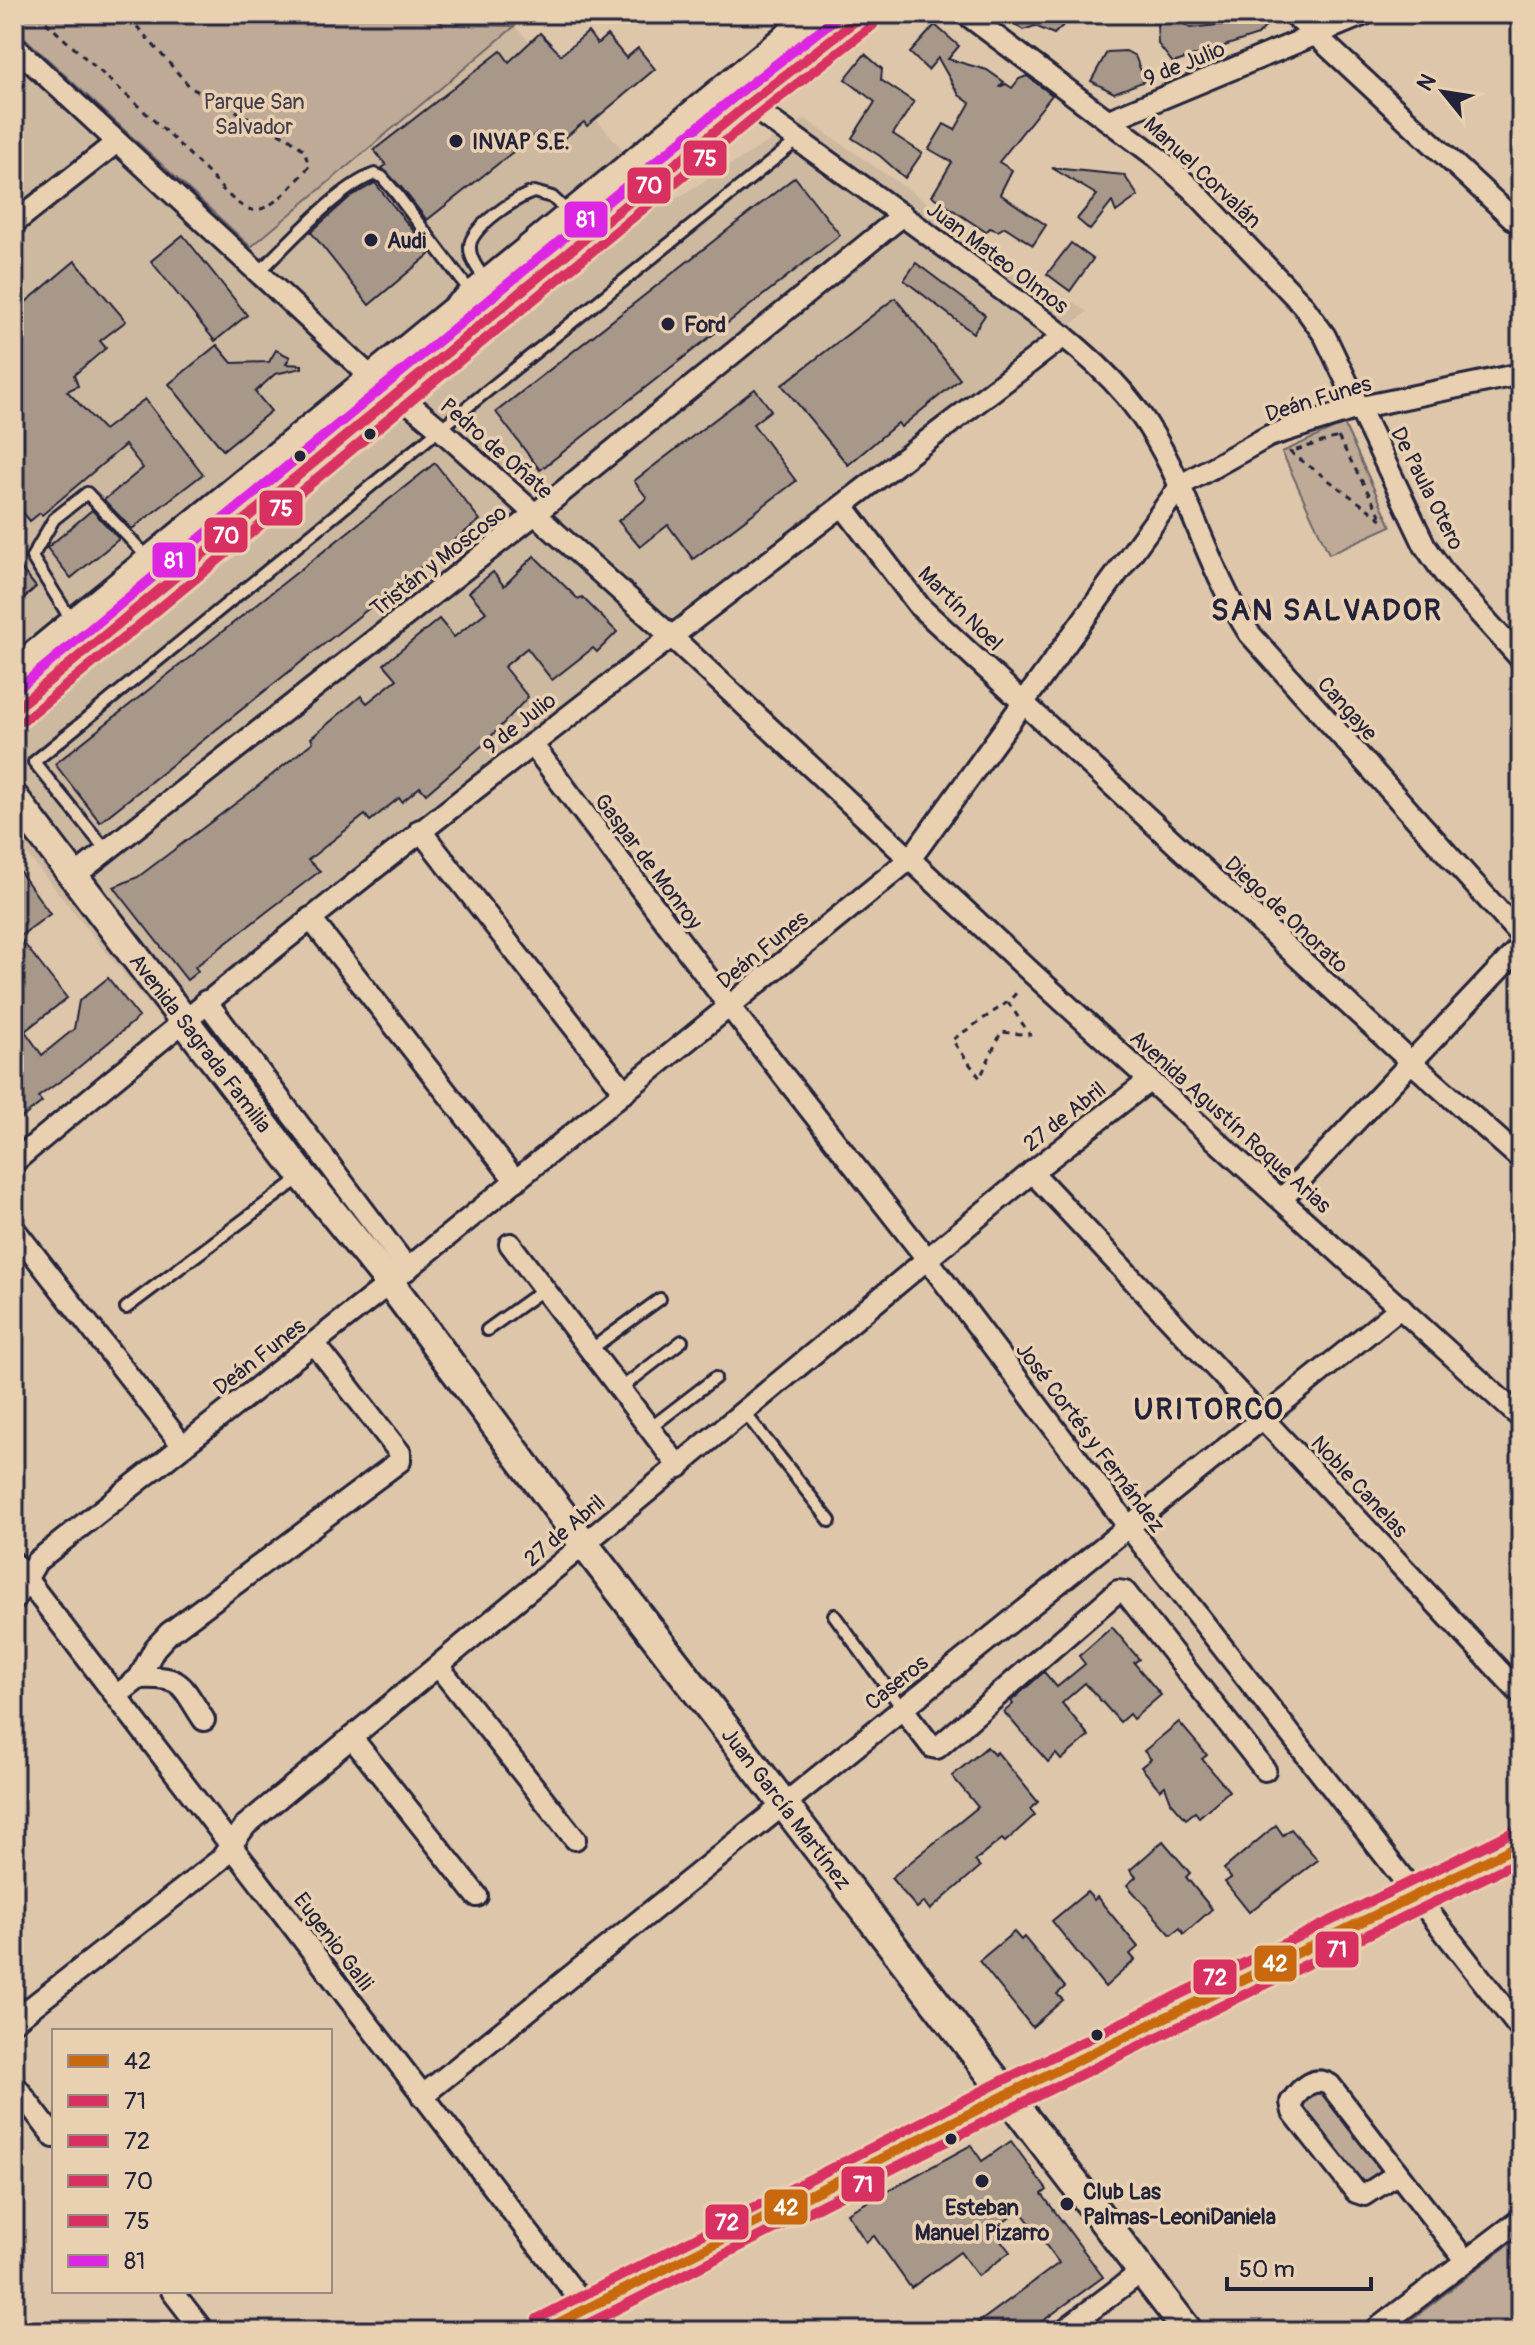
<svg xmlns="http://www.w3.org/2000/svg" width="1535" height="2345" font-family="Pangolin,sans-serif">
<rect width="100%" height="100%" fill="#ddc6aa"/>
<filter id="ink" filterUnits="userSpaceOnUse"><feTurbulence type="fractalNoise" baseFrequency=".0125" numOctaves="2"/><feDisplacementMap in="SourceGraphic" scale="16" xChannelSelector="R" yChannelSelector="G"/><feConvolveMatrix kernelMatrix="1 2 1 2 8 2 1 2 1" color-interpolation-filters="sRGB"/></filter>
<g filter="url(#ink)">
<polygon fill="#cdb8a0" points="515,26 669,203 805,119 1087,312 183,1019 158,1016 14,838 14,61 235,256"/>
<g fill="#beaa97" stroke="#706669" stroke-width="2">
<polygon points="14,14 426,14 445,25 515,26 251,247 14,28"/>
<polygon points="1344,424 1391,526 1329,554 1282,452"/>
<polygon points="1314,2080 1397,2174 1365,2195 1293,2112"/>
<polygon points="1521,2235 1521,2331 1397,2331"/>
</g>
<g fill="#a8988a" stroke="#22223b" stroke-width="2">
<polygon points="1001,14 1075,14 1054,34 1035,26 1023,30"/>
<polygon points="1226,14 1257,14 1268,24 1258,35 1173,63 1158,44 1157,22 1173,16 1190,28 1236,23"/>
<polygon points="935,25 959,46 948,59 987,70 1004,82 999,87 1006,84 1012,88 1019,79 1027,76 1052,95 999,162 1012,170 1000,194 1046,225 1033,245 1005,227 998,231 990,228 986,232 932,196 952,162 929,149 944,124 955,130 970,103 959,95 938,58 928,70 910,53"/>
<polygon points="588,32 597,44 607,35 626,58 638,48 655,69 587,126 584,122 550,150 537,133 427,220 401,187 382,168 386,165 374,150 501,51 509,62 540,33 561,55"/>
<polygon points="1126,51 1135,56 1145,81 1114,93 1091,81 1107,52"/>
<polygon points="865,54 882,69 881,80 914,102 893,134 922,153 905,178 880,156 852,138 875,102 845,79"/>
<polygon points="1052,168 1124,175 1138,196 1116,212 1112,202 1090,230 1077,219 1097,195"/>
<polygon points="795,177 840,235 540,470 496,412"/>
<polygon points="375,183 431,253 369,305 311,232 350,197"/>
<polygon points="183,235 247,315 215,341 151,261"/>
<polygon points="1071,243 1093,259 1070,291 1047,274"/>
<polygon points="75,261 126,321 100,341 106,348 74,375 78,386 67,391 104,430 145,399 203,474 132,529 104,500 143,468 125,445 42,515 40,513 30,521 21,510 14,517 14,419 22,412 14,402 14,312"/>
<polygon points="916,263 985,315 973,333 904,280"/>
<polygon points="895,298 960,379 901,427 898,423 848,465 782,385"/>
<polygon points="217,345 232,363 269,362 276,350 290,357 286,364 302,365 302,368 275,374 255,392 271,411 223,450 169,384"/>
<polygon points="755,389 771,410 753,424 796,481 693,559 668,525 640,547 618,521 647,498 634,481"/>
<polygon points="435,463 480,520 100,822 55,764"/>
<polygon points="92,510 119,539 71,578 47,548"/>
<polygon points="534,556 578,599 582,597 617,632 597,652 593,648 552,680 527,648 504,667 528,697 484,744 426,794 420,787 402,802 399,798 370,821 365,815 308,860 320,871 195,967 198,971 187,980 114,887 138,877 248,794 313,742 311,738 361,696 367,703 397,679 384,664 439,619 454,637 486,612 469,592 493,572 504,586"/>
<polygon points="14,560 36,587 23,599 14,589"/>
<polygon points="14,863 50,914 19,937 67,998 25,1031 42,1055 74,1029 79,1001 108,978 139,1017 73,1072 38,1097 42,1102 14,1124"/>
<polygon points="1112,1627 1139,1659 1134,1663 1161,1695 1133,1719 1129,1714 1120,1722 1085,1683 1062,1703 1089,1736 1061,1760 1056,1754 1048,1762 1004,1712 1013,1704 1011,1701 1044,1672 1057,1687 1085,1664 1079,1656"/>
<polygon points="1179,1722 1207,1755 1202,1759 1229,1791 1199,1817 1195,1812 1186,1819 1171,1802 1165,1786 1160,1790 1141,1767 1151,1759 1144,1751"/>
<polygon points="987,1747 994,1755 997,1752 1038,1802 1030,1809 1035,1815 1005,1842 1002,1839 975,1861 980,1867 930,1910 924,1902 917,1908 891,1878 978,1807 952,1776"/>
<polygon points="1276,1825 1283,1835 1291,1829 1318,1860 1249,1912 1225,1882 1231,1878 1224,1869"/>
<polygon points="1163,1841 1190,1873 1186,1877 1212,1909 1184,1934 1180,1928 1171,1935 1127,1885 1136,1877 1130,1870"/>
<polygon points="1087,1892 1094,1900 1097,1897 1138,1947 1130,1954 1135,1960 1105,1987 1052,1921"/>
<polygon points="1014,1932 1021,1940 1024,1937 1065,1987 1057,1994 1063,2000 1032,2027 979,1961"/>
<polygon points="1011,2141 1047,2190 1042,2194 1103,2277 1029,2331 967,2331 1059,2263 1020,2210 993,2230 1010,2252 978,2276 960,2252 911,2288 874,2236 866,2242 847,2213 971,2145 982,2161"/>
</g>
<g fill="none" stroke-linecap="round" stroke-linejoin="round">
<g stroke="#22223b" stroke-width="16">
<g id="service">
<path d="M258 273C287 245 338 187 375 174L382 177 395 192 473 295"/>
<path d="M487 282C480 272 470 260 470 248 468 229 516 197 534 192L552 197 570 214"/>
<polyline points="73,623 32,557 54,519 87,493 150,560"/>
<polyline points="106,850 34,762 440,429 798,140"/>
<polyline points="126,1308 301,1177"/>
<polyline points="487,1330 544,1289"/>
<polyline points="590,1350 660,1299"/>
<polyline points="620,1389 682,1341"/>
<polyline points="745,1413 830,1521"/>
<polyline points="650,1428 715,1378"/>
<polyline points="834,1615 902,1708"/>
</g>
</g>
<g stroke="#22223b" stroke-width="26">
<g id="minor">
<polyline points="966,14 1158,158 1193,190 1302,304 1325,336 1425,546 1446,576 1521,659"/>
<polyline points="1293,14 1521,226"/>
<polyline points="14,46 372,378 399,395 440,429 672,637 1033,974 1521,1418"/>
<path d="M748 104C830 163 913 222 993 283 1044 321 1100 359 1138 411 1187 479 1204 563 1249 633L1521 936"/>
<polyline points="1109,120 1365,14"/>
<polyline points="14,223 117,142"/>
<polyline points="843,506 920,607 1411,1062 1521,1159"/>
<polyline points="532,744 729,1006 928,1260 1128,1526 1521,2030"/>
<polyline points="420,830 625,1092"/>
<polyline points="73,877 535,514 903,215"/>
<polyline points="310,918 516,1181"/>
<polyline points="206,1001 408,1269"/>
<path d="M14 1162C355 875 710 607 1064 336"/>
<polyline points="1032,1172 1521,1694"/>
<polyline points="1282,1199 1521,946"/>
<polyline points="14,1229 183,1446"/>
<polyline points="510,1244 679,1467"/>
<polyline points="14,1563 604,2331"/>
<polyline points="14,1600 37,1561 390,1283 911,858 1181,485 1269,436 1361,407 1521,374"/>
<polyline points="439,1667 575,1839"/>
<path d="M139 1678C184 1676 180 1684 204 1720"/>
<polyline points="116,1696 139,1678 155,1648 169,1633 400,1461 400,1453 314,1343"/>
<polyline points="902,1708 932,1747 937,1748 1118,1591 1125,1592 1265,1770"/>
<polyline points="352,1738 477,1896"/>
<polyline points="14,2021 220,1860 246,1825 1032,1172 1150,1080"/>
<polyline points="14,2084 54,2137"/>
<polyline points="422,2096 1401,1307"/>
<path d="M1397 2174 1365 2195 1356 2192 1293 2112 1291 2102C1301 2088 1313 2075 1330 2085L1465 2260"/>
<polyline points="172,2291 203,2331"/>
<polyline points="1063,2331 1141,2272"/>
<polyline points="1374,2331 1521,2219"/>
</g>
</g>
<g stroke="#22223b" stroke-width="34">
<g id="secondary">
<path id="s1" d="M14 798 303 1176 390 1283 584 1544 1188 2331"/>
<polyline points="543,2331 1006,2095 1521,1844"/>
</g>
</g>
<g stroke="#22223b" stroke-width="38">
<g id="primary">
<polyline points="14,675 819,14"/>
<polyline points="14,710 748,104 864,14"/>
</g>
</g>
<g stroke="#22223b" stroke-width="3" stroke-dasharray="6 6" stroke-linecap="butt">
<path d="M37 14C93 66 152 116 205 170 217 182 234 206 252 210 270 213 299 180 309 166L304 150 290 139 191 88 126 14"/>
<polygon points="1338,437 1383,520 1290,452"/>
<polyline points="1008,1002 952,1040 980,1078 1001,1032 1030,1035 1008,1002 1020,989"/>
</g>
<use href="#service" stroke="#e9d0b1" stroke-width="10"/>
<use href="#minor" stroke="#e9d0b1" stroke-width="20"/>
<use href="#secondary" stroke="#e9d0b1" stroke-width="28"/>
<use href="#primary" stroke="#e9d0b1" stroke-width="32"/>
<g stroke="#e9d0b1" stroke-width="16">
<polyline id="bus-1" points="543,2331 1006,2095 1521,1844"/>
</g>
<g stroke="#e9d0b1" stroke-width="16">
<polyline id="bus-2" points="574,2331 1012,2108 1521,1860"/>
</g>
<g stroke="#e9d0b1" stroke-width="16">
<polyline id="bus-3" points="537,2319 1000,2082 1515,1831"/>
</g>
<g stroke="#e9d0b1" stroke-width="16">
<polyline id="bus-4" points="14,710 748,104 864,14"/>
</g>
<g stroke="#e9d0b1" stroke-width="16">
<polyline id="bus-5" points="23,721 757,115 873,25"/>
</g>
<g stroke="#e9d0b1" stroke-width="16">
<polyline id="bus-6" points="14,692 739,93 841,14"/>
</g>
<use href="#bus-1" stroke="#c8690f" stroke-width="10"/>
<use href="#bus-2" stroke="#d93062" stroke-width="10"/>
<use href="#bus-3" stroke="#d93062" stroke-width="10"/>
<use href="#bus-4" stroke="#d93062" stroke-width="10"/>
<use href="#bus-5" stroke="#d93062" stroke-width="10"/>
<use href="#bus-6" stroke="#dd26e2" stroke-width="10"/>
</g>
</g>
<g fill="#22223b" stroke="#e9d0b1" stroke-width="3">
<circle cx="456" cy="141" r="8"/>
<circle cx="371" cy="240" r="8"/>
<circle cx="668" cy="324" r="8"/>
<circle cx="370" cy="434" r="7"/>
<circle cx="300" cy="456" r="7"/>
<circle cx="1097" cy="2035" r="7"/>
<circle cx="951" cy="2139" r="7"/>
<circle cx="982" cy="2181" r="8"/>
<circle cx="1067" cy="2204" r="8"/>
</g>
<g text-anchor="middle" stroke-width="7" stroke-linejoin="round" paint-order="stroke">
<g font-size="22" fill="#22223b" stroke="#e9d0b1">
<text transform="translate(1184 63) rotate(-22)" y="8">9 de Julio</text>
<text transform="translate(1203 172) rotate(43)" y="8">Manuel Corvalán</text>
<text transform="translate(998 257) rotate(37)" y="8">Juan Mateo Olmos</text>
<text transform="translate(1318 398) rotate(-17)" y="8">Deán Funes</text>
<text transform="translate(497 448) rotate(41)" y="8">Pedro de Oñate</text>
<text transform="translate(1428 488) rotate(63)" y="8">De Paula Otero</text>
<text transform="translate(438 560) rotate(-38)" y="8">Tristán y Moscoso</text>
<text transform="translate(961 608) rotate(45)" y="8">Martín Noel</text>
<text transform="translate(1348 708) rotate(48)" y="8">Cangaye</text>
<text transform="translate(519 723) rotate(-38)" y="8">9 de Julio</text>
<text transform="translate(649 861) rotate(53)" y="8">Gaspar de Monroy</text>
<text transform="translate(1287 914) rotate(43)" y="8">Diego de Onorato</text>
<text transform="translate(762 949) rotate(-39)" y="8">Deán Funes</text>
<text dy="8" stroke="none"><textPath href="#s1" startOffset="308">Avenida Sagrada Familia</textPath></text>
<text transform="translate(1064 1116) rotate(-38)" y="8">27 de Abril</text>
<text transform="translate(1231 1121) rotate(42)" y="8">Avenida Agustín Roque Arias</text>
<text transform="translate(259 1356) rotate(-38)" y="8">Deán Funes</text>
<text transform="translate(1091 1437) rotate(53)" y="8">José Cortés y Fernández</text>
<text transform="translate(1360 1486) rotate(47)" y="8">Noble Canelas</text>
<text transform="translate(564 1530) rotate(-40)" y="8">27 de Abril</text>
<text transform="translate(896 1682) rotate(-39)" y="8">Caseros</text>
<text dy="8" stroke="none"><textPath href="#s1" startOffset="1272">Juan García Martínez</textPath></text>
<text transform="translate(334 1941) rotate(53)" y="8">Eugenio Galli</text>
</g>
<g font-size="22" fill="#413d4d" stroke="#e9d0b1">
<text x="254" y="109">Parque San<tspan x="254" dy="25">Salvador</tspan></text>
</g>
<g font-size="22" font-weight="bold" fill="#22223b" stroke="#e9d0b1" text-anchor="start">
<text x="472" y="149">INVAP S.E.</text>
<text x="387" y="248">Audi</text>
<text x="684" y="332">Ford</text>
<text x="1083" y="2199">Club Las<tspan x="1083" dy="25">Palmas-LeoniDaniela</tspan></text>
<text x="982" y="2215" text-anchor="middle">Esteban<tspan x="982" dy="25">Manuel Pizarro</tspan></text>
</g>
<g font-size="30" font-weight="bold" letter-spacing="2" fill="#22223b" stroke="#e9d0b1">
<text x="1327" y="620">SAN SALVADOR</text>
<text x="1209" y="1419">URITORCO</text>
</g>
</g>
<g stroke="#e9d0b1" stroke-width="3">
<rect x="682" y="139" width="46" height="38" rx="8" fill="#d93062"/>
<rect x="626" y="166" width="46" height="39" rx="8" fill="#d93062"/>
<rect x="563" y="200" width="46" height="39" rx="8" fill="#dd26e2"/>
<rect x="258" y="489" width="46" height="38" rx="8" fill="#d93062"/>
<rect x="203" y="516" width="46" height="38" rx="8" fill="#d93062"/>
<rect x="151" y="541" width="46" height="38" rx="8" fill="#dd26e2"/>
<rect x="1314" y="1930" width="46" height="39" rx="8" fill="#d93062"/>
<rect x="1253" y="1944" width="45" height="39" rx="8" fill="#c8690f"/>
<rect x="1192" y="1958" width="46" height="38" rx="8" fill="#d93062"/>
<rect x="840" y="2165" width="46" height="38" rx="8" fill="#d93062"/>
<rect x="763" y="2188" width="46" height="38" rx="8" fill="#c8690f"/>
<rect x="704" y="2203" width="46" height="38" rx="8" fill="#d93062"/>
</g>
<g font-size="22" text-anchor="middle" font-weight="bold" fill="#fff">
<text x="705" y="166">75</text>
<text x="649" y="193">70</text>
<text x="586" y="227">81</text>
<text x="281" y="516">75</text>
<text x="226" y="543">70</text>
<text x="174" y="568">81</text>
<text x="1337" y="1957">71</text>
<text x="1275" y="1971">42</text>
<text x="1215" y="1985">72</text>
<text x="863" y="2192">71</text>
<text x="786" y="2215">42</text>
<text x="727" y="2230">72</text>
</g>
<rect width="1535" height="2345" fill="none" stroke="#e9d0b1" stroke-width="48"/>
<rect x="24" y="24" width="1487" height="2297" fill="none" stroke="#22223b" stroke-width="3" filter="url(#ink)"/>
<rect x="52" y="2029" width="280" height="264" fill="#e9d0b1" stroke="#998a82" stroke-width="2"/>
<rect x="68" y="2055" width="40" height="12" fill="#c8690f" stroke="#998a82" stroke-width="2"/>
<text x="124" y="2069" font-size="24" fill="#22223b">42</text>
<rect x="68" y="2095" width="40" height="12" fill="#d93062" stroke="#998a82" stroke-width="2"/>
<text x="124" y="2109" font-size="24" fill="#22223b">71</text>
<rect x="68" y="2135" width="40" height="12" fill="#d93062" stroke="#998a82" stroke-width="2"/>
<text x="124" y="2149" font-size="24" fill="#22223b">72</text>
<rect x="68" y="2175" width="40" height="12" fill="#d93062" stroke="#998a82" stroke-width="2"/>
<text x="124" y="2189" font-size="24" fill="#22223b">70</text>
<rect x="68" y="2215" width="40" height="12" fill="#d93062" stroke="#998a82" stroke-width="2"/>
<text x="124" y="2229" font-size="24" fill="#22223b">75</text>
<rect x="68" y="2255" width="40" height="12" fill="#dd26e2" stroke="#998a82" stroke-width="2"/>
<text x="124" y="2269" font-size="24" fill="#22223b">81</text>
<g transform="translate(1443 92) rotate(300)" stroke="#e9d0b1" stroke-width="6" paint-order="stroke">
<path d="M0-6L14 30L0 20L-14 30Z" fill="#22223b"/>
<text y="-12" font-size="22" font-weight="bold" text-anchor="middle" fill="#22223b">N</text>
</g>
<path d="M1227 2277v12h144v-12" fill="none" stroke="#22223b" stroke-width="4"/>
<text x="1239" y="2277" font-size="24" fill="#22223b" stroke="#e9d0b1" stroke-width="6" paint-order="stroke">50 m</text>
</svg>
